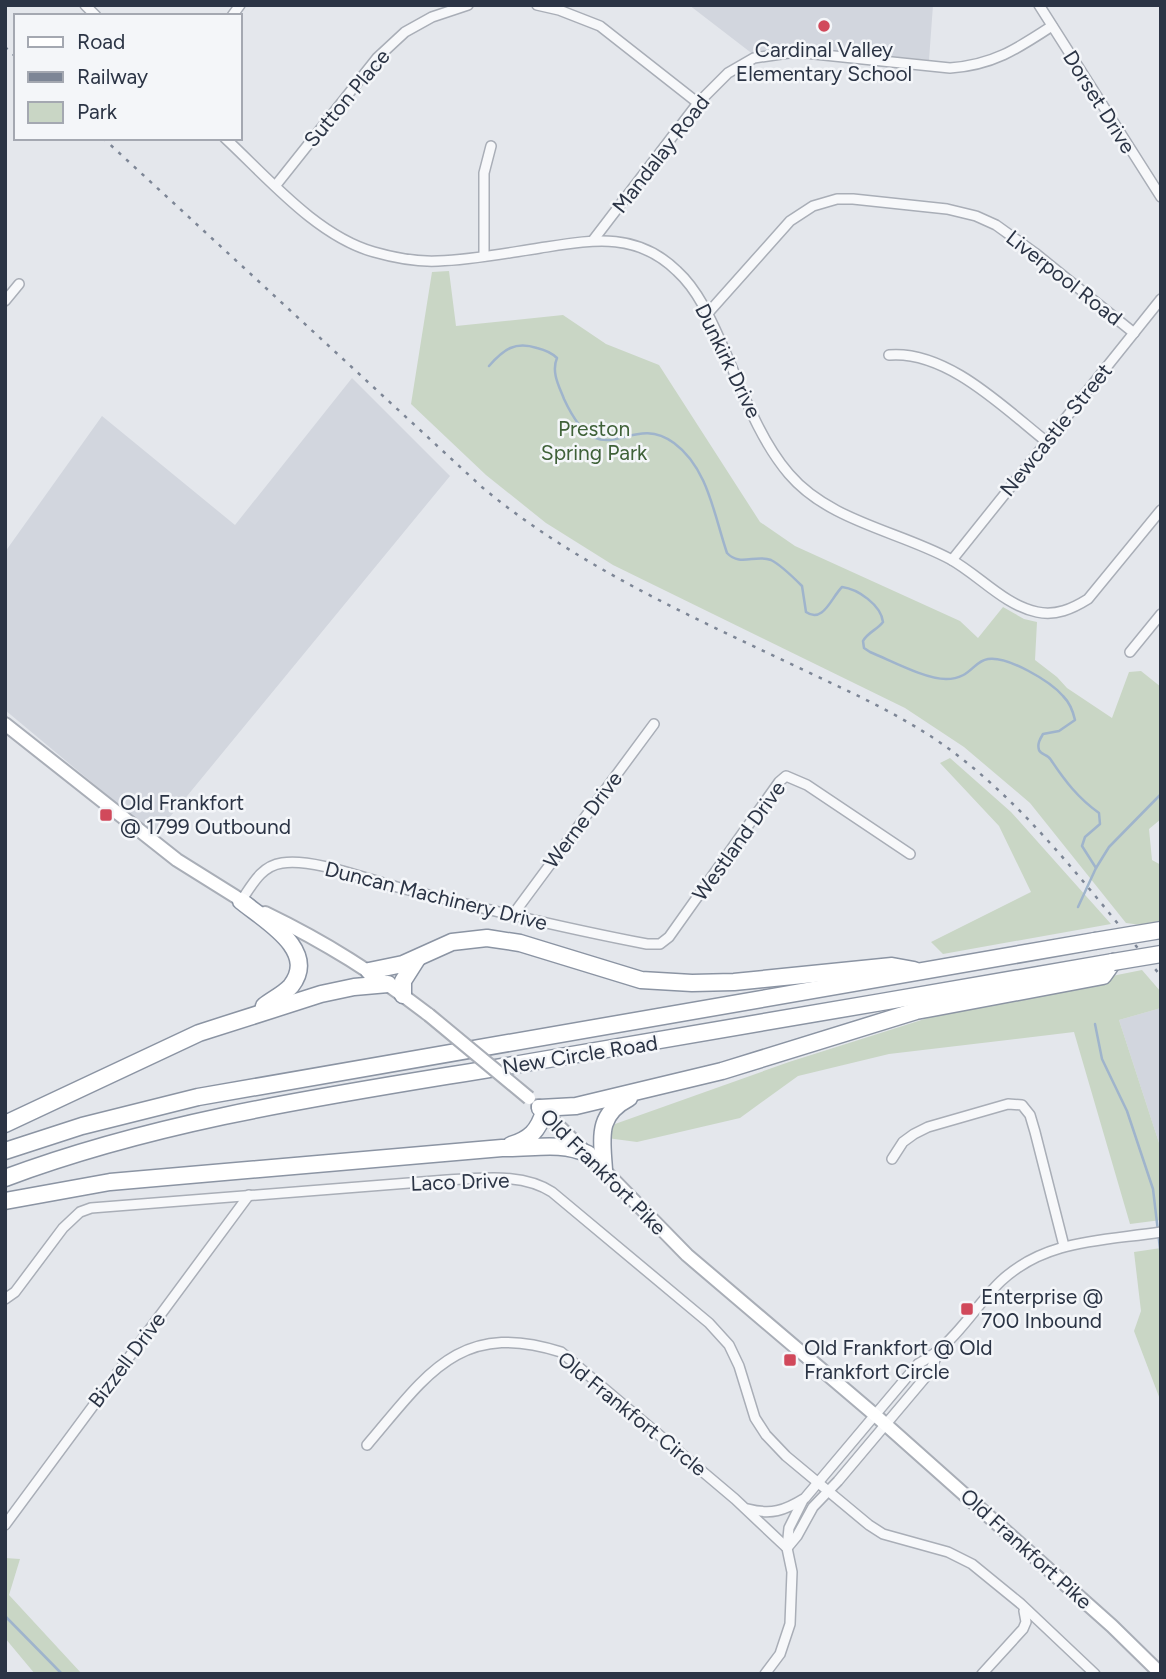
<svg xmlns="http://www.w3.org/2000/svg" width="1166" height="1679" font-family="Figtree,sans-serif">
<rect width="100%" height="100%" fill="#e4e7ec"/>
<g fill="#d2d6de">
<polygon points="689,5 933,5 929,60 799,47 754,55"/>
<polygon points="352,378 450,476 155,835 5,710 5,552 102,416 235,525"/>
<polygon points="1161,1008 1161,1149 1119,1020"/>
</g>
<g fill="#c9d6c5">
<polygon points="449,271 456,326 563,315 606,344 659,365 760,522 795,546 960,621 978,638 1003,607 1024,619 1037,622 1035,660 1057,677 1067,688 1112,718 1129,672 1141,671 1161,687 1161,819 1149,829 1152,860 1161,865 1161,921 1141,925 1126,923 1030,803 964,747 905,708 613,565 546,523 486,475 411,404 432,272"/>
<polygon points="950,758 1011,812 1111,924 943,954 931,942 1031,892 999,826 940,763"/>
<polygon points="1142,970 1161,992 1161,1008 1119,1020 1161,1149 1161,1220 1130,1224 1074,1032 889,1054 798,1076 740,1118 637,1142 607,1138 615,1124 789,1062 972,1004"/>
<polygon points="1161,1248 1161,1402 1134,1331 1141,1311 1134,1252"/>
<polygon points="5,1558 20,1559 9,1595 82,1674 35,1674 5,1638"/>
</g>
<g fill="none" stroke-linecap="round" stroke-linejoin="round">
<g stroke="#9fb4cc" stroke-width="2.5">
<path d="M489 366C504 349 515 341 537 348 545 350 552 353 557 358 551 372 559 386 564 399 602 481 628 409 674 443 708 468 714 515 727 553 740 567 755 554 771 560 779 564 796 580 802 586L806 612C823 624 831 598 842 587 858 589 881 605 883 622 877 630 868 632 863 641L864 648 870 652C890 660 925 679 946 679 971 679 973 661 988 659 1008 656 1050 681 1063 696 1070 703 1073 711 1075 720L1059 731 1043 734C1040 739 1037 744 1039 750 1041 755 1048 754 1051 760 1065 781 1078 798 1099 813L1100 824 1085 837 1082 846 1096 868"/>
<polyline points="1078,907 1096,868 1109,847 1161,794"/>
<polyline points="1095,1024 1102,1059 1127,1111 1153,1189 1161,1257"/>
<polyline points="5,1616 62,1674"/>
</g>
<g stroke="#a9aeb7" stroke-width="12">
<g id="minor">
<polyline points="85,5 96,16"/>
<polyline points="537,5 559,10 600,26 698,103"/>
<polyline points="1039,5 1161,197"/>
<polyline points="232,16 240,5"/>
<path d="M225 138C268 178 317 236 374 252 395 258 417 262 438 261 472 260 507 253 540 248 592 240 636 231 677 271 699 291 712 322 724 349 742 390 759 439 789 474 829 521 898 531 950 559 979 575 1004 605 1037 612 1056 616 1072 609 1088 599L1161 510"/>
<polyline points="276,185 377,58 405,32 432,17 468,5"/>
<path d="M594 239 698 103 728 73 754 58 795 52 950 68C993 65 1017 49 1052 26"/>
<polyline points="484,256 484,173 491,146"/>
<polyline points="5,301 19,284"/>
<polyline points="708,313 790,221 813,206 837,199 853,199 947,209 976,216 996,225 1035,253 1134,333"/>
<path d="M889 355C947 350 1004 408 1047 442"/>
<polyline points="952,560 1161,299"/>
<polyline points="1130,652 1161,614"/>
<path d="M241 901C252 885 261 866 282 863 313 858 366 879 397 887 480 908 563 928 647 944H660L669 937 779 782 786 776 807 785 910 854"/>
<polyline points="512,916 654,724"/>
<polyline points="892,1159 903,1142 914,1134 928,1127 1008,1104 1022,1105 1030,1115 1035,1132 1064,1246"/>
<path d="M5 1299 15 1292 63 1228 80 1212 91 1208 447 1180C481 1179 521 1172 552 1192L709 1323 729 1345 739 1366 755 1418 766 1435 786 1456 869 1525 883 1534 948 1552 972 1564 1021 1604 1095 1674"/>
<path d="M367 1445C426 1376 459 1319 561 1352L735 1499 787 1548 792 1572 790 1624 780 1654 765 1674"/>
<path d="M748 1509C771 1515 784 1511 805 1498L918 1364C925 1360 933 1355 940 1349 963 1330 979 1302 1001 1281 1046 1239 1103 1241 1161 1232"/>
<polyline points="5,1525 249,1195"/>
<polyline points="787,1548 797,1536 813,1507 838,1481 929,1373 939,1351"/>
<polyline points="787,1548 789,1528 803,1500"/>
<polyline points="982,1674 1023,1629 1026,1622 1024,1611"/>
</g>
</g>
<g stroke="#a9aeb7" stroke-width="16">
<g id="secondary">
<polyline points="5,724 177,860 249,905"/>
<path d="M265 913C327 943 374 973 429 1015"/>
<polyline points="538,1106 585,1152"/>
<polyline points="598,1164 687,1255 875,1415 1112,1626 1161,1674"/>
</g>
</g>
<g stroke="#8b94a3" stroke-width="19">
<g id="motorway">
<path d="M241 901C264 920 319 950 291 986 284 994 273 999 264 1006"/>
<polyline points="369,971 403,964 452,942 487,938 520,943 641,980 692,983 734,982 892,966 914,970"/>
<polyline points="403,995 403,981 417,959"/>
<polyline points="540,1108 576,1106 722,1071 916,1011 1103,976 1113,962"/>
<polyline points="5,1124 199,1033 321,994 354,987 388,984"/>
<path d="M511 1145C530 1139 538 1131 544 1112"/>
<polyline points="5,1151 82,1126 198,1097 1095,941"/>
<path d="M604 1170C602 1138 596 1115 629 1098"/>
<path d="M5 1178C173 1115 355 1092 531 1062 725 1030 919 995 1113 962"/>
<path d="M5 1201 110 1182 502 1148C532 1149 560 1141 588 1154"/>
</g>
</g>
<use href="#minor" stroke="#f7f8fa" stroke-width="9"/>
<use href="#secondary" stroke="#fff" stroke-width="12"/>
<use href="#motorway" stroke="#fff" stroke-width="16"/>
<g stroke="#7d8696" stroke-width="2.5" stroke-dasharray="3.5 7" stroke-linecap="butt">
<polyline points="5,47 16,57"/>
<path d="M103 138 483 488C576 565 686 614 795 666 842 688 891 710 935 739 1026 801 1091 893 1161 976"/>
</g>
<g stroke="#a9aeb7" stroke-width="16" stroke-linecap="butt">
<polyline id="secondary-bridge" points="429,1015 529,1098"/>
</g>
<g stroke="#8b94a3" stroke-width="19" stroke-linecap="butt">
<g id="motorway-bridge">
<polyline points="1095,941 1161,930"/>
<polyline points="1113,962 1161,954"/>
</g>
</g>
<use href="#secondary-bridge" stroke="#fff" stroke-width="12"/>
<use href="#motorway-bridge" stroke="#fff" stroke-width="16"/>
</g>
<g fill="#d1495b" stroke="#f4f6f9" stroke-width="2.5">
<circle cx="824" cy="26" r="7"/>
<rect x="99" y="808" width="14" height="14" rx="3.5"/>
<rect x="960" y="1302" width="14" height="14" rx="3.5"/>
<rect x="783" y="1353" width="14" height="14" rx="3.5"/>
</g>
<g text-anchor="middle" stroke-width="5" stroke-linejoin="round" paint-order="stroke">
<g font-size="21" fill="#2b3445" stroke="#f4f6f9" text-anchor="start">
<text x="824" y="57" text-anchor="middle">Cardinal Valley<tspan x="824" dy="24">Elementary School</tspan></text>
<text x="120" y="810">Old Frankfort<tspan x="120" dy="24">@ 1799 Outbound</tspan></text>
<text x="981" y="1304">Enterprise @<tspan x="981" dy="24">700 Inbound</tspan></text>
<text x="804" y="1355">Old Frankfort @ Old<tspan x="804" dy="24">Frankfort Circle</tspan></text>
</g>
<g font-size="21" fill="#2b3445" stroke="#f4f6f9">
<text transform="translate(347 98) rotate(-50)" y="7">Sutton Place</text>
<text transform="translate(1099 102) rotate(58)" y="7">Dorset Drive</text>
<text transform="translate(661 154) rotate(-52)" y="7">Mandalay Road</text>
<text transform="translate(1064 278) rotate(38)" y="7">Liverpool Road</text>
<text transform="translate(728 361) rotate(64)" y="7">Dunkirk Drive</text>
<text transform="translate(1056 430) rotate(-51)" y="7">Newcastle Street</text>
<text transform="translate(583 820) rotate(-53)" y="7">Werne Drive</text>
<text transform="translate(739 841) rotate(-54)" y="7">Westland Drive</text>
<text transform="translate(436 896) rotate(14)" y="7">Duncan Machinery Drive</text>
<text transform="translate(580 1055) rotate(-9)" y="7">New Circle Road</text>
<text transform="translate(603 1172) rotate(45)" y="7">Old Frankfort Pike</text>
<text transform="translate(460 1182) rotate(-2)" y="7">Laco Drive</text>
<text transform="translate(127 1360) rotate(-53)" y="7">Bizzell Drive</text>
<text transform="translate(632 1414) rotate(39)" y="7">Old Frankfort Circle</text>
<text transform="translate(1026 1549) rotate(42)" y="7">Old Frankfort Pike</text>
</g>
<g font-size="21" fill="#3f6138" stroke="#f4f6f9">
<text x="594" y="436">Preston<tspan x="594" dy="24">Spring Park</tspan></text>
</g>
</g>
<rect width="1166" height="1679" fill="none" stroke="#2b3445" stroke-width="14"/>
<rect x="14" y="14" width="228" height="126" fill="#f4f6f9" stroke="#a4a8b1" stroke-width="2"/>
<rect x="28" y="37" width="35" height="10" fill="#ffffff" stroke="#a4a8b1" stroke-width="2"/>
<text x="77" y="49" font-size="21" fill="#2b3445">Road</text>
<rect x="28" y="72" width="35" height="10" fill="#7d8696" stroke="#a4a8b1" stroke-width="2"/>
<text x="77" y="84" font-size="21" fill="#2b3445">Railway</text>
<rect x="28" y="102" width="35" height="21" fill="#c9d6c5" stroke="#a4a8b1" stroke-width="2"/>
<text x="77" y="119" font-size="21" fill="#2b3445">Park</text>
</svg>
